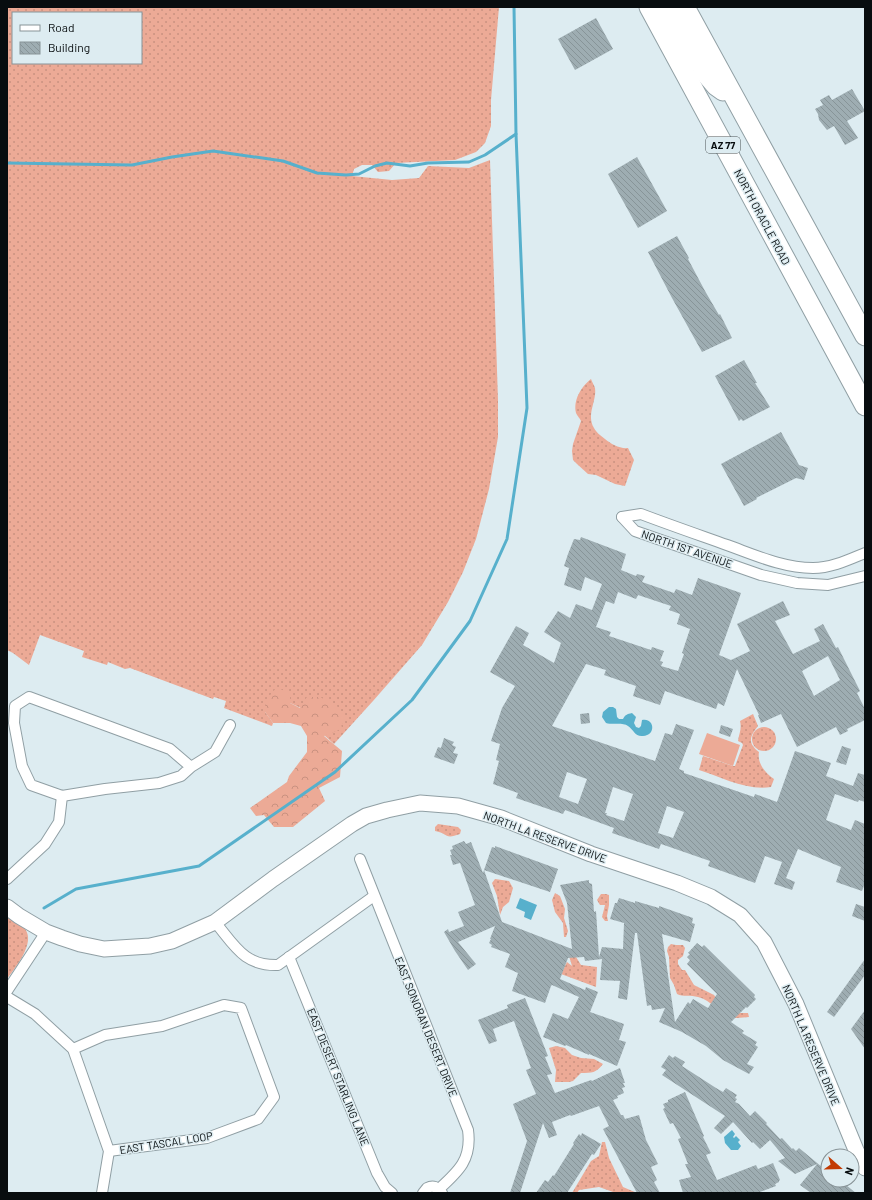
<svg xmlns="http://www.w3.org/2000/svg" width="872" height="1200" font-family="Barlow,sans-serif">
<defs>
<pattern id="grass-dots" width="8" height="8" patternUnits="userSpaceOnUse"><rect width="8" height="8" fill="#ecaa96"/><path d="M2 2h.1M6 6h.1" fill="none" stroke="#c99180" stroke-width="1.8" stroke-linecap="round"/></pattern>
<pattern id="forest-crowns" width="20" height="18" patternUnits="userSpaceOnUse"><rect width="20" height="18" fill="#ecaa96"/><path d="M2 6a3 3 0 1 1 6 0M12 15a3 3 0 1 1 6 0" fill="none" stroke="#c99180"/></pattern>
<pattern id="building-back-hatch" width="6" height="6" patternUnits="userSpaceOnUse"><rect width="6" height="6" fill="#9eadb2"/><path d="M-1 5l2 2M0 0l6 6M5-1l2 2" fill="none" stroke="#879498"/></pattern>
</defs>
<rect width="100%" height="100%" fill="#ddecf1"/>
<g fill="url(#grass-dots)" fill-rule="evenodd">
<path d="M7 7H499L491 100V126L485 143 476 152 455 160 396 163 389 171 378 172 372 165H362L354 169 352 176 392 180 419 178 428 166 469 168 490 160 498 400V437L489 489 476 539 463 572 448 602 422 645 373 701 334 744 324 735 301 708 290 703 265 712 273 723 272 726 224 708 226 701 214 697 213 699 130 668 125 669 108 662 107 665 82 657 84 651 40 635 29 665 13 653 7 650ZM13 13H141V63H13Z"/>
<path d="M591 379C592 382 594 385 595 388 597 401 586 414 594 428 596 432 601 436 605 439 611 444 620 449 628 448L634 460 625 486 615 484 596 475 588 474 577 464 573 460 572 451 573 444 581 421C580 418 577 416 576 413 573 400 581 387 591 379Z"/>
<path d="M753 714 758 726C750 736 747 743 759 752 757 763 765 773 774 779L771 787C747 791 721 777 699 770L703 756 733 766H735L743 745 742 743 738 741C739 734 742 729 740 721Z"/>
<circle cx="764" cy="739" r="12"/>
<path d="M438 824 458 827 461 830 460 834C444 840 448 833 435 831V827Z"/>
<polygon points="495,879 509,881 513,888 509,902 503,907 500,915 497,896 492,883"/>
<polygon points="555,893 560,896 565,909 564,918 568,931 566,937 564,937 563,923 555,912 552,900"/>
<polygon points="601,894 606,894 609,895 609,905 607,916 608,921 605,921 602,917 605,905 600,905 597,900"/>
<path d="M7 916C12 919 21 925 25 929 36 943 15 968 7 979Z"/>
<path d="M671 944 676 945H683L685 948 683 956 678 960V964L682 970H685L694 985 714 995 718 1000 735 1013H748L749 1017C744 1017 736 1019 730 1017 718 1013 711 1000 698 997 691 995 683 997 677 994L674 985 670 978 669 957 667 951 668 947Z"/>
<polygon points="569,956 576,957 581,965 597,967 596,987 561,974 567,962 572,966"/>
<path d="M556 1046 565 1048 572 1055 581 1058 594 1059 603 1064C596 1073 592 1073 581 1073L573 1081 569 1082H555L556 1070 549 1048Z"/>
<polygon points="602,1142 605,1142 609,1158 623,1187 637,1193 616,1193 599,1187 579,1190 577,1193 572,1193 591,1161 599,1156"/>
</g>
<polygon fill="url(#forest-crowns)" points="277,687 290,694 290,703 300,708 307,697 320,697 338,707 344,716 341,729 324,736 342,751 340,777 319,788 325,801 293,827 274,827 264,815 256,816 250,808 287,782 289,776 307,752 307,736 301,726 290,723 273,723 265,712 265,701"/>
<polygon fill="#ecaa96" points="707,733 740,745 733,766 699,754"/>
<g fill="#57b0cc">
<path d="M609 707H613L616 709 617 717 619 719H623C625 715 627 714 632 713L636 717 634 723 636 727 639 728 641 726 642 720C654 717 657 735 643 736 635 737 634 730 628 726 623 722 613 725 606 723L602 717 603 712Z"/>
<polygon points="520,898 537,905 531,920 524,917 525,912 516,908"/>
<polygon points="732,1130 735,1134 733,1137 734,1138 736,1136 740,1140 738,1142 741,1146 738,1150 731,1150 725,1143 724,1137"/>
</g>
<g fill="none" stroke-linecap="round" stroke-linejoin="round">
<g stroke="#57b0cc" stroke-width="3">
<polyline points="7,163 132,165 172,157 213,151 283,161 317,173 346,175 359,174 375,166 387,163 410,166 428,163 469,162 485,155 516,134"/>
<polyline points="44,908 76,889 199,866 335,772 412,700 470,621 507,539 527,408 516,134 514,7"/>
</g>
</g>
<g fill="url(#building-back-hatch)" fill-rule="evenodd">
<polygon points="596,18 613,49 575,70 558,39"/>
<polygon points="852,89 865,111 847,121 858,138 845,145 834,126 827,130 819,120 818,114 815,109 823,105 820,100 829,95 832,100"/>
<polygon points="637,157 667,211 638,228 608,174"/>
<polygon points="677,236 689,258 688,259 705,291 719,315 720,314 732,338 702,352 672,298 648,252"/>
<polygon points="744,360 757,383 755,383 770,407 743,421 741,419 739,421 715,376"/>
<polygon points="781,432 799,465 808,468 804,480 796,478 756,498 757,499 744,506 721,464"/>
<path d="M581 537 626 554 621 570 636 576 637 574 645 576 642 582 674 593 676 589 692 595 698 578 741 593 719 655 731 660 750 651 737 624 783 601 790 615 775 621 793 654 820 641 814 629 823 624 836 648 838 647 860 691 857 693 865 709V720L847 729 848 731 840 735 836 727 797 747 781 714 761 723 758 715H759L737 669 724 706 718 703 716 709 665 691 660 705 633 696 636 686 604 675 606 670 586 664 552 726 655 761 665 733 672 735 676 724 694 730 679 769 684 771V773L754 797 755 794 777 802 795 751 831 763 826 776 853 786 858 773 865 775V802L859 800 858 802 835 794 826 820 851 830 855 820 865 824V883L862 891 836 882 841 867 798 849 786 878 795 882 792 890 774 884 782 862 765 856 755 883 708 866 710 861 661 844 659 849 612 833 614 828 565 810 563 814 516 798 518 793 493 784 499 761 496 760 500 744 491 741 502 708 515 686 490 672 516 626 529 633 523 645 554 663 561 643 544 632 558 611 570 618 576 604 592 610 602 584 585 577 581 591 564 585 569 568 564 566 568 554 574 539 580 540ZM618 592 636 599 638 595 671 606 669 610 680 614 677 624 690 629 682 653 684 654 678 671 661 666 663 662 660 661 664 651 652 647 651 650 609 636 611 632 596 627 606 601 614 604ZM828 656 840 680 814 696 802 671ZM567 772 587 779 578 804 559 797ZM613 787 633 794 624 821 606 815 607 813H605ZM667 806 684 812 673 838 658 833Z"/>
<polygon points="589,713 590,723 581,724 580,714"/>
<polygon points="721,725 733,729 730,737 719,733"/>
<polygon points="444,738 454,742 452,745 456,747 453,753 458,754 454,764 434,757 438,747 441,748"/>
<polygon points="842,746 851,749 846,765 836,762"/>
<polygon points="464,841 466,844 471,842 483,873 492,847 495,848 495,846 558,869 550,892 484,870 502,922 572,949 567,903 560,885 589,880 589,883 592,884 594,912 596,911 599,957 602,947 623,949 624,923 610,919 615,903 617,903 619,898 635,903 635,901 659,908 659,906 693,918 692,923 695,924 690,942 662,934 675,1022 688,1002 690,1004 693,999 708,1008 717,994 687,964 690,960 687,957 690,954 688,953 697,943 702,947 704,945 755,995 754,997 756,999 747,1008 746,1007 731,1022 744,1031 742,1033 757,1042 755,1045 758,1047 747,1064 754,1067 749,1074 723,1060 706,1046 682,1032 659,1022 665,1008 652,1010 651,1005 647,1006 637,933 635,933 627,1000 618,998 620,981 600,980 602,959 585,961 584,957 568,958 560,979 585,990 586,987 598,992 590,1012 624,1024 619,1040 626,1042 617,1066 589,1054 589,1055 566,1045 565,1046 543,1037 553,1013 568,1019 579,997 552,985 551,986 545,1003 512,991 518,973 505,967 510,954 491,947 492,945 489,943 491,939 490,939 495,926 458,942 476,964 468,970 455,951 444,932 448,929 449,932 464,926 458,912 475,905 460,863 453,865 450,855 452,855 450,850 453,849 452,846"/>
<polygon points="856,904 865,907 865,921 852,916"/>
<polygon points="865,959 865,975 834,1017 827,1012"/>
<polygon points="525,998 548,1056 545,1057 552,1074 547,1075 555,1093 591,1080 592,1081 620,1068 625,1083 623,1083 625,1087 622,1088 624,1093 617,1096 618,1098 613,1100 621,1115 623,1115 625,1119 639,1115 646,1140 658,1164 651,1167 657,1180 654,1182 660,1193 637,1193 603,1129 609,1126 599,1106 571,1116 570,1115 552,1122 557,1135 549,1138 543,1123 520,1193 510,1193 527,1141 513,1104 536,1094 526,1070 531,1068 514,1021 493,1029 497,1041 489,1044 478,1020 508,1008 507,1005"/>
<polygon points="865,1010 865,1049 851,1029"/>
<polygon points="669,1055 673,1058 675,1056 685,1062 682,1066 716,1088 723,1092 726,1088 737,1095 735,1098 737,1099 735,1102 739,1104 750,1116 755,1111 767,1123 766,1124 780,1139 782,1138 792,1149 793,1148 796,1151 799,1148 828,1172 828,1180 834,1180 838,1183 841,1181 856,1193 811,1193 800,1185 817,1164 795,1174 778,1161 785,1158 770,1140 760,1149 753,1142 752,1143 733,1122 721,1134 714,1128 725,1116 662,1075 666,1070 661,1067"/>
<polygon points="685,1092 704,1136 703,1137 711,1153 706,1155 717,1180 756,1165 758,1169 773,1163 780,1180 779,1181 779,1182 775,1184 776,1186 757,1193 683,1193 679,1180 691,1177 685,1164 688,1164 678,1139 681,1138 673,1123 670,1124 663,1109 665,1108 663,1104 668,1102 668,1100"/>
<polygon points="582,1133 601,1144 594,1155 592,1154 567,1193 536,1193 545,1180 548,1182 553,1175 554,1176 574,1144 573,1143 579,1134 581,1136"/>
</g>
<g fill="none" stroke-linecap="round" stroke-linejoin="round">
<g stroke="#909fa4" stroke-width="12">
<g id="street">
<polyline points="622,517 635,531 761,575 797,583 828,585 865,576"/>
<path d="M622 517 641 514C670 525 699 535 727 545 755 555 783 568 813 568 831 568 848 560 865 553"/>
<polyline points="191,767 170,749 29,697 15,706 14,723 22,766 31,785 62,796 105,789 159,783 181,776 191,767 215,752 230,725"/>
<path d="M360 859 468 1130C472 1159 459 1171 439 1189"/>
<polyline points="7,879 45,844 59,822 62,796"/>
<path d="M215 922C235 946 244 966 278 965L374 896"/>
<polyline points="289,957 377,1173 385,1187 392,1193"/>
<polyline points="7,991 46,932"/>
<polyline points="7,997 35,1014 73,1049 109,1151 102,1193"/>
<polyline points="73,1049 105,1035 162,1026 224,1005 241,1008 274,1097 258,1119 207,1138 109,1151"/>
<path d="M423 1193 427 1188C433 1185 438 1187 442 1193"/>
</g>
</g>
<g stroke="#909fa4" stroke-width="17">
<polyline id="secondary" points="7,907 19,916 46,932 62,938 80,944 104,949 150,946 172,941 215,922 273,879 352,824 366,816 387,810 420,803 458,806 501,818 591,854 677,883 711,897 740,915 764,942 796,1004 856,1150 865,1168"/>
</g>
<g stroke="#909fa4" stroke-width="21">
<g id="highway">
<polyline points="649,7 865,406"/>
<polyline points="669,7 705,73 716,86 723,91"/>
<polyline points="685,7 865,336"/>
</g>
</g>
<use href="#street" stroke="#fff" stroke-width="10"/>
<use href="#secondary" stroke="#fff" stroke-width="15"/>
<use href="#highway" stroke="#fff" stroke-width="19"/>
</g>
<g text-anchor="middle" stroke-width="3" stroke-linejoin="round" paint-order="stroke">
<rect fill="#ddecf1" stroke="#485053" stroke-width="1" x="706" y="137" width="34" height="16" rx="3"/>
<g font-size="10" font-weight="bold" fill="#080d0f">
<text x="723" y="149">AZ 77</text>
</g>
<g font-size="11" fill="#080d0f" stroke="#ddecf1">
<text transform="translate(762 217) rotate(62)" y="4">NORTH ORACLE ROAD</text>
<text transform="translate(687 549) rotate(19)" y="4">NORTH 1ST AVENUE</text>
<text transform="translate(545 837) rotate(20)" y="4">NORTH LA RESERVE DRIVE</text>
<text transform="translate(426 1027) rotate(68)" y="4">EAST SONORAN DESERT DRIVE</text>
<text transform="translate(811 1045) rotate(67)" y="4">NORTH LA RESERVE DRIVE</text>
<text transform="translate(338 1077) rotate(68)" y="4">EAST DESERT STARLING LANE</text>
<text transform="translate(166 1143) rotate(-9)" y="4">EAST TASCAL LOOP</text>
</g>
</g>
<rect width="872" height="1200" fill="none" stroke="#080d0f" stroke-width="16"/>
<rect x="12" y="12" width="130" height="52" fill="#ddecf1" stroke="#889397"/>
<rect x="20" y="25" width="20" height="6" fill="#ffffff" stroke="#889397"/>
<text x="48" y="32" font-size="12" fill="#080d0f">Road</text>
<rect x="20" y="42" width="20" height="12" fill="url(#building-back-hatch)" stroke="#889397"/>
<text x="48" y="52" font-size="12" fill="#080d0f">Building</text>
<g transform="translate(840 1168) rotate(110)"><circle r="19" fill="#ddecf1" stroke="#889397"/>
<path d="M0-3L7 15L0 10L-7 15Z" fill="#c23b04"/>
<text y="-6" font-size="11" font-weight="bold" text-anchor="middle" fill="#080d0f">N</text>
</g>
</svg>
